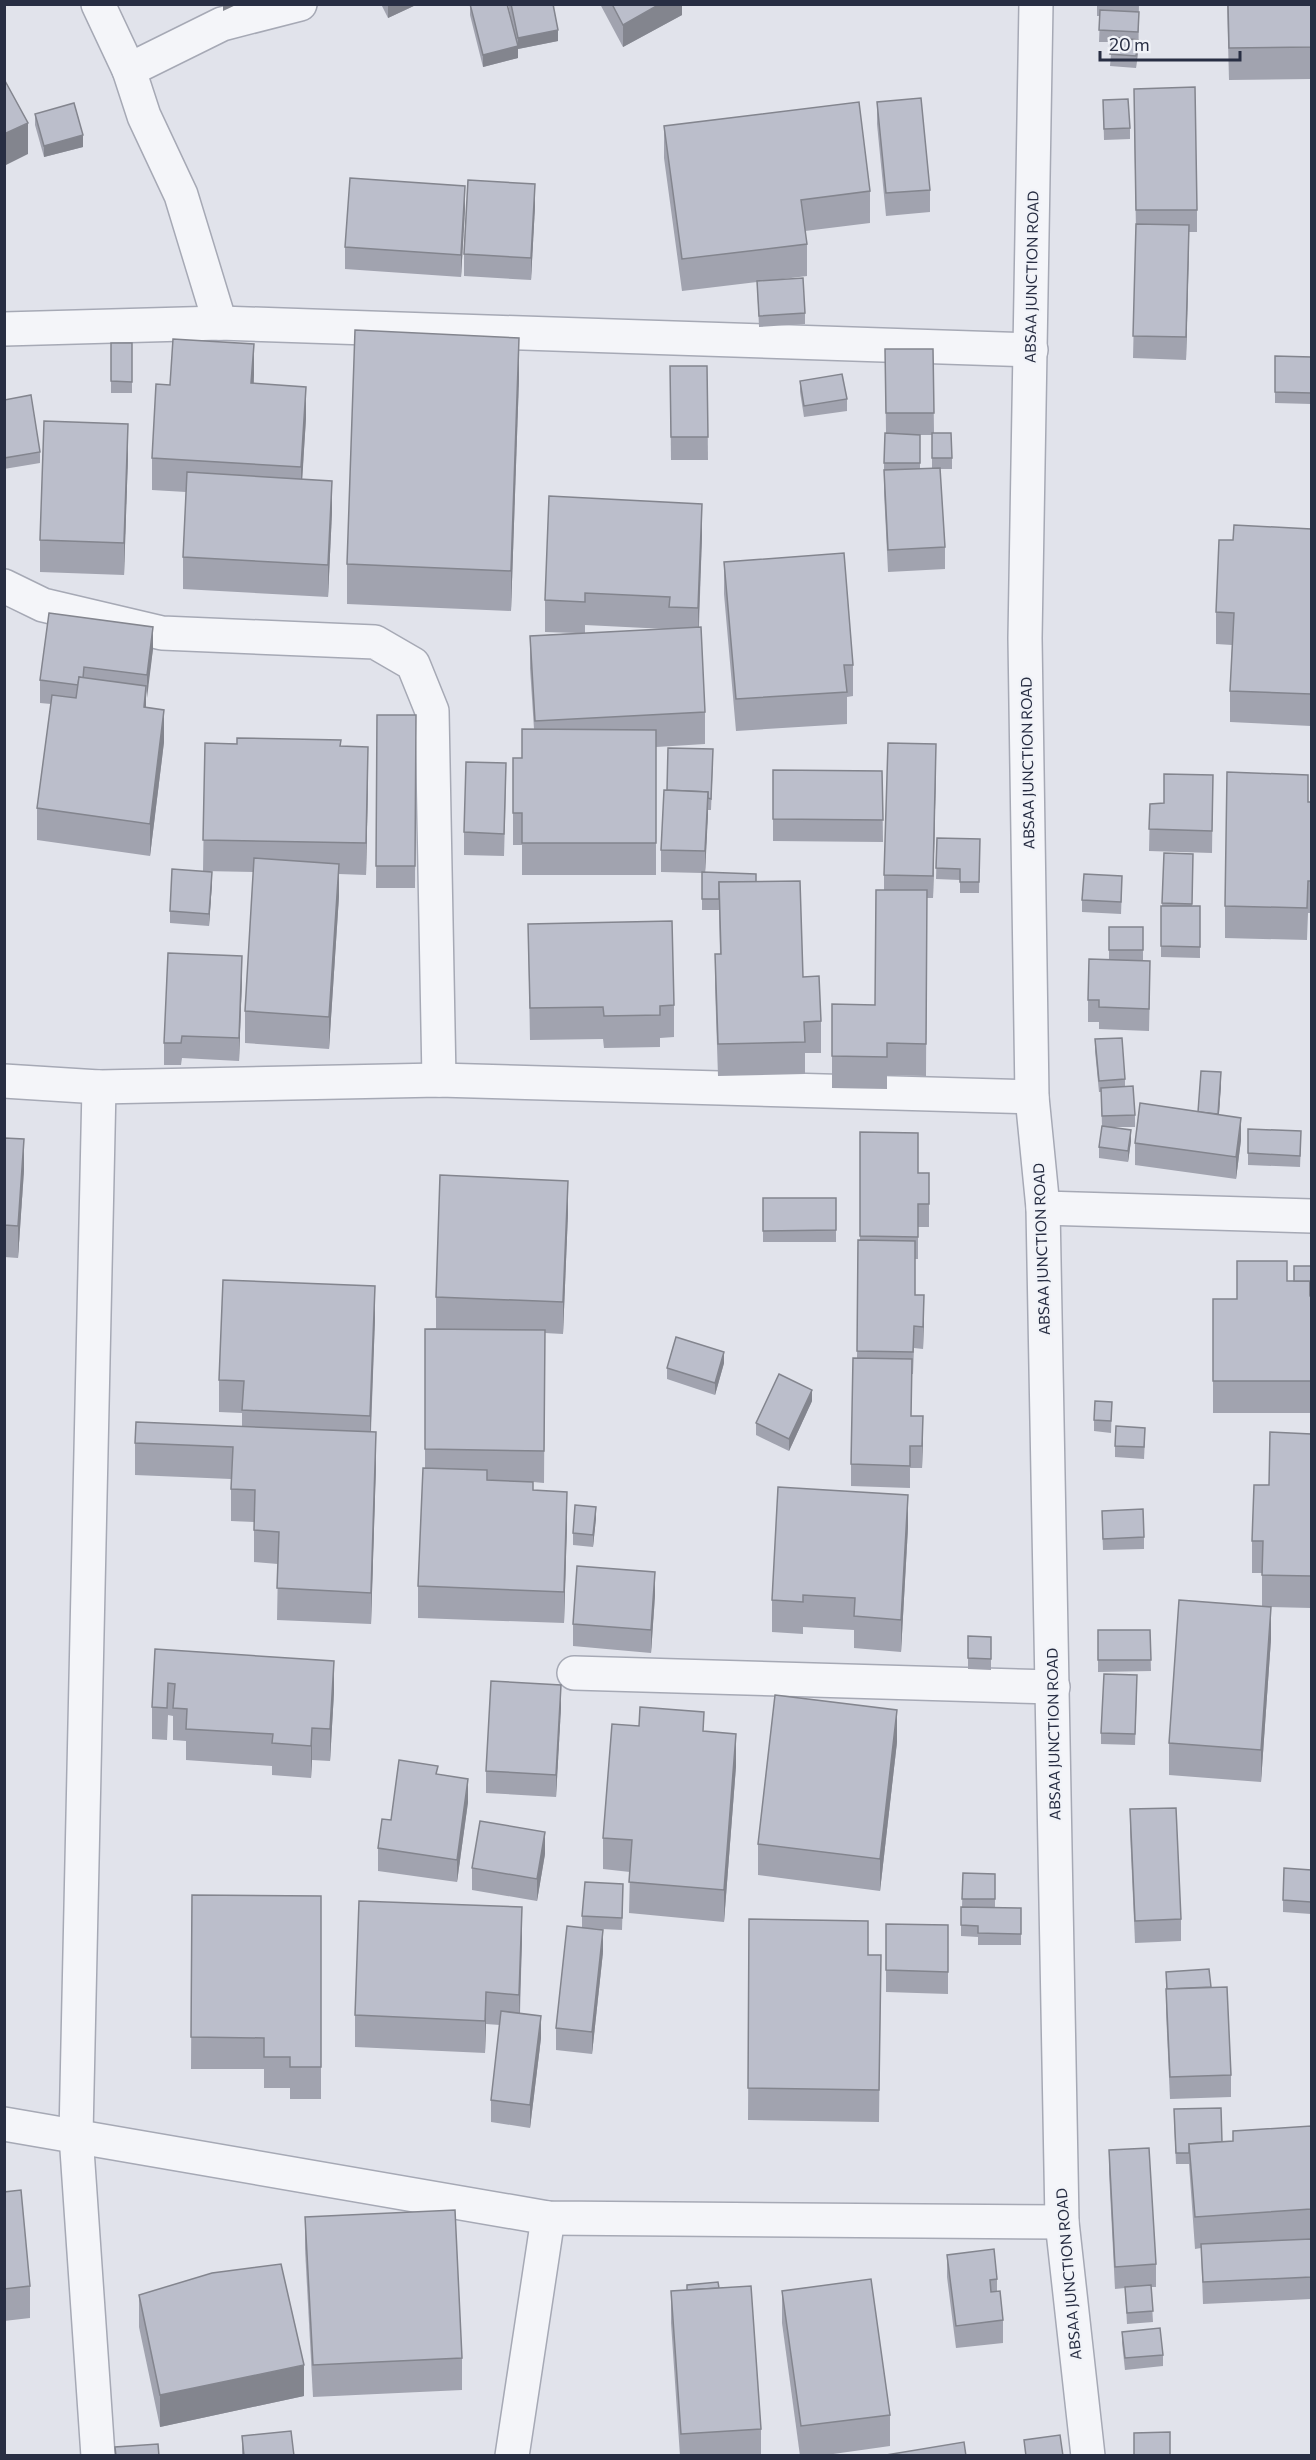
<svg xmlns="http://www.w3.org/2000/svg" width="1316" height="2460" font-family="Commissioner,sans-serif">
<rect width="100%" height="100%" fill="#e1e3eb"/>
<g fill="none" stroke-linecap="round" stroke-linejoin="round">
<g stroke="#a6a9b5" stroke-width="36">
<g id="minor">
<polyline points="98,4 129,70"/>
<polyline points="220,323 181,195 144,116 129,70 222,24 300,4"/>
<polyline points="4,329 220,323 1031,350"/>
<polyline points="4,586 43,605 162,633 375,642 413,664 432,711 439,1080"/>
<polyline points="4,1081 99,1087 439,1080 1032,1097"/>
<polyline points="1043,1208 1312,1216"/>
<polyline points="574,1673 1053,1687"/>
<polyline points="4,2124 548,2218 1062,2222"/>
<polyline points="98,2456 76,2135 99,1087"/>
<polyline points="512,2456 548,2218"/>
</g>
</g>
<g stroke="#a6a9b5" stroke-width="36">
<polyline id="tertiary" points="1036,4 1025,638 1032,1097 1043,1208 1062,2222 1088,2456"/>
</g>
<use href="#minor" stroke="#f4f5f9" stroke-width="33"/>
<use href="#tertiary" stroke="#f4f5f9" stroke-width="33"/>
</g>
<g fill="#a1a3af" fill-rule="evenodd">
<polygon points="381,4 418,4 388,18"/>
<polygon points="470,4 516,40 508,4 553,4 558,41 518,49 518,47 518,58 483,67 470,15"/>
<polygon points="600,4 682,4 682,15 623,47"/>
<polygon points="1097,4 1139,4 1138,51 1136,68 1110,66 1112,42 1099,42 1100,16 1097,16"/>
<polygon points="1227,4 1311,4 1311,79 1229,80"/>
<polygon points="1103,100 1130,128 1130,139 1104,140"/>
<polygon points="877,102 930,190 930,212 886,216 877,124"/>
<polygon points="1134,111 1197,210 1197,232 1189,232 1186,360 1133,358 1136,232"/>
<polygon points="35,114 83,147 44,157 35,125"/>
<polygon points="664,126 870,191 870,223 805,231 807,244 807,276 775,280 805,313 805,324 759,327 757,282 682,291 664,158"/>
<polygon points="535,206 531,280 464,276 464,254"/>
<polygon points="465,209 461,277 345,269 345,247"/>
<rect x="111" y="343" width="21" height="50"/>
<path d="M885 349H933L934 433 952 458V469H940L945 547V569L888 572 884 492V463L886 433ZM920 435H932V468L920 469Z"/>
<polygon points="1275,356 1311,357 1311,404 1275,403"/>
<polygon points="670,366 707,366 708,460 671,460"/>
<polygon points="254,375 254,383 306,418 302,479 332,512 328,597 183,589 183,557 186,492 152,490 152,458 170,385"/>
<polygon points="519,378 511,611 347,604 347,564"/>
<polygon points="800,381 847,399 847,411 804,417 800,392"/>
<polygon points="4,400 40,452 40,463 4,469"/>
<polygon points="128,456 124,575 40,572 40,540"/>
<polygon points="1311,529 1311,726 1230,722 1230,691 1232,645 1216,644 1216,612 1233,540"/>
<path d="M702 536 699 627 705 712V744L656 747V875H522V845H513V758H522L534 729 530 668V636L576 633 545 632V600ZM585 625 666 629 585 633Z"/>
<polygon points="724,562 853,665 853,696 847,697 847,724 736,731 724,594"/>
<polygon points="49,613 153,649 146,698 146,707 164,742 150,856 37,840 37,808 51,704 40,703 40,680"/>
<polygon points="377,715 416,715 415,888 376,888"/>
<polygon points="205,743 341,746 368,779 366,875 339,874 339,896 329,1049 245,1043 245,1011 254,872 204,871 212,883 209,926 170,923 170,911 203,871"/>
<polygon points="713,761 711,810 708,810 705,873 756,882 803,977 821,1021 821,1053 805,1053 805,1074 718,1076 715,986 715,954 720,954 719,910 702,910 702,873 661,872 661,850 667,790"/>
<polygon points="936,766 933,898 927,898 926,1076 887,1075 887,1089 832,1088 832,1004 875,1005 884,890 884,875"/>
<polygon points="773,770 882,771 883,842 773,841"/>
<polygon points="1213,775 1212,853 1149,851 1150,804 1164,803"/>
<polygon points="506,785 504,856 464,855 464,832"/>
<polygon points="1311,802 1311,913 1308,913 1307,940 1225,938 1225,906"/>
<polygon points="937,838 980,839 979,893 960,893 960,880 936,879"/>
<polygon points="1164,853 1193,854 1192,906 1200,906 1200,958 1161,957 1161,906 1162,906"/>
<polygon points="1122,887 1121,914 1082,912 1082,900"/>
<polygon points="528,924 674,1005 674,1037 660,1038 660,1047 604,1048 603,1039 530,1040"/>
<polygon points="1109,927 1143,927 1143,961 1150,983 1149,1031 1099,1029 1099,1022 1088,1022 1088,1000 1109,960"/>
<polygon points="242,978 239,1061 182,1058 181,1065 164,1065 164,1043"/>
<polygon points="1095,1039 1125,1079 1125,1087 1135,1115 1135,1127 1112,1127 1131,1141 1128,1162 1099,1158 1099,1147 1102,1126 1101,1092 1099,1092 1095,1051"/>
<polygon points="1221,1084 1219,1114 1241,1140 1236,1179 1135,1165 1135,1143 1198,1112"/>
<polygon points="1248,1129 1301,1142 1300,1167 1248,1165"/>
<polygon points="860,1132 918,1173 929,1173 929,1227 918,1227 918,1259 915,1259 915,1295 924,1317 923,1349 914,1348 913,1374 912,1374 911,1416 923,1438 922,1468 910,1468 910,1488 851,1486 851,1464 857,1358 858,1240 860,1240"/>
<polygon points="4,1138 24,1170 18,1258 4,1257"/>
<rect x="763" y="1198" width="73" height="44"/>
<polygon points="568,1213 563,1334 545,1333 544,1483 533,1482 533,1490 567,1523 564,1623 418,1618 418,1586 425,1468 425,1329 436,1328 436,1297"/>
<polygon points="1237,1261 1287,1281 1294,1281 1311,1266 1311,1413 1213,1413 1213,1299 1237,1299"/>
<polygon points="375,1318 371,1432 376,1464 371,1624 277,1620 278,1564 254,1562 254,1522 231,1521 231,1479 135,1475 135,1443 242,1426 242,1413 219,1412 219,1380"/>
<polygon points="724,1363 715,1395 667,1379 667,1368"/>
<polygon points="812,1401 789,1451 756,1435 756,1423"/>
<polygon points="1112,1402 1111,1433 1094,1431 1094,1420"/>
<polygon points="1311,1434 1311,1608 1270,1607 1271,1639 1261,1782 1169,1775 1169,1743 1262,1606 1262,1573 1252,1573 1252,1541 1269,1485"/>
<polygon points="1145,1439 1144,1459 1115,1457 1115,1446"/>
<polygon points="596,1518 593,1547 573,1545 573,1533"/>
<polygon points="1102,1522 1144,1537 1144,1549 1103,1550"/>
<polygon points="908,1527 901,1652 854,1648 854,1630 803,1627 803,1634 772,1632 772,1600"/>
<polygon points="655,1595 651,1653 573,1646 573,1624"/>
<polygon points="1098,1630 1150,1630 1151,1671 1098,1672"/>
<polygon points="968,1636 991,1637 991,1670 968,1669"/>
<polygon points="155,1649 334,1692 330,1761 312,1760 311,1778 272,1775 272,1766 186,1760 186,1741 173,1740 173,1716 168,1715 167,1740 152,1739 152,1707"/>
<polygon points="1137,1687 1135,1745 1101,1744 1101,1733"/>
<polygon points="561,1707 556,1797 486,1793 486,1771"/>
<polygon points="704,1731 736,1766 724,1922 629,1913 630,1872 603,1869 603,1838"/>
<polygon points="897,1742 880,1891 758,1875 758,1844"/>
<polygon points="438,1775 468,1802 457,1882 378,1871 378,1848 391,1820"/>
<polygon points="1130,1809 1181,1919 1181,1941 1135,1943 1130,1831"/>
<polygon points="545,1854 537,1901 472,1890 472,1868"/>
<polygon points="1311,1870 1311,1914 1283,1912 1283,1900"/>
<polygon points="963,1873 995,1874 995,1908 1021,1908 1021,1945 978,1945 978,1937 961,1936 961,1907 962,1907"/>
<polygon points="192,1895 321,1896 321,2099 290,2099 290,2088 264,2088 264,2069 191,2069"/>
<polygon points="623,1895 622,1930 582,1928 582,1916"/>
<polygon points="749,1919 868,1955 881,1955 879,2122 748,2120"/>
<polygon points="886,1924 948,1925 948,1994 886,1992"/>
<polygon points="522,1939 520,2014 541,2038 530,2128 491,2122 491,2100 500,2025 486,2024 485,2053 355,2047 355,2015"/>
<polygon points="603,1952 592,2054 556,2050 556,2028"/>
<polygon points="1166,1972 1211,1987 1231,2075 1231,2097 1170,2099 1166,2011"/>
<polygon points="1174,2120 1222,2142 1233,2141 1233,2131 1311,2126 1311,2299 1203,2304 1201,2248 1195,2249 1189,2164 1176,2164"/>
<polygon points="1109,2150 1156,2264 1156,2287 1151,2287 1153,2322 1127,2324 1125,2288 1115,2289 1109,2172"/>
<polygon points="4,2192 30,2286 30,2318 4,2321"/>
<polygon points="305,2217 462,2358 462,2390 313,2397 305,2249"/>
<polygon points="947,2255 997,2279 997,2291 1003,2320 1003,2343 956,2348 947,2277"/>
<polygon points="687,2285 719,2288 761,2429 761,2456 680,2456 671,2323 671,2291 687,2290"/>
<polygon points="782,2291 890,2415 890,2446 819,2456 800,2456 782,2323"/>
<polygon points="139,2295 304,2396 160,2427 139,2327"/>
<polygon points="1122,2332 1163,2355 1163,2366 1125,2370 1122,2343"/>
<polygon points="242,2436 294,2456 242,2456"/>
</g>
<g fill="#83858e">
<polygon points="223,4 238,4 223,11"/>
<polygon points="388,4 418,4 388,18"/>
<polygon points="660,4 682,4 682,15 623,47 623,25"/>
<polygon points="1139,12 1138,51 1136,68 1138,40"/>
<polygon points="558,30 558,41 518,49 518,38"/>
<polygon points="518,46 518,58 483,67 483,55"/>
<polygon points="28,123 28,154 4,166 4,134"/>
<polygon points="83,135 83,147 44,157 44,146"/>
<polygon points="535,184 535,206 531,280 531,258"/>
<polygon points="465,186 465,209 461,277 461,255"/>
<polygon points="1189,225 1189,247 1186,360 1186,337"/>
<polygon points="519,338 519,378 511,611 511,571"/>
<polygon points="254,344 254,375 251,415 251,383"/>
<polygon points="306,387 306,418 301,499 301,467"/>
<polygon points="128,424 128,456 124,575 124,543"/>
<polygon points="332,481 332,512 328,597 328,565"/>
<polygon points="702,504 702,536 698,639 698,608"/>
<polygon points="153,627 153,649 147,698 147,675"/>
<polygon points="146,686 146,718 144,707"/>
<polygon points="164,710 164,742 150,856 150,824"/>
<polygon points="936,744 936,766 933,898 933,876"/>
<polygon points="368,747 368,779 366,875 366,843"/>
<polygon points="708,792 708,814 705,874 705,851"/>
<polygon points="339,864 339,896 329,1049 329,1017"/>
<polygon points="212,872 212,883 209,926 209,914"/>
<polygon points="242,956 242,978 239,1061 239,1038"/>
<polygon points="1221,1072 1221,1084 1218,1128 1218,1117"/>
<polygon points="1241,1118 1241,1140 1236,1179 1236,1157"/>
<polygon points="1131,1130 1131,1141 1128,1162 1128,1151"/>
<polygon points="24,1139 24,1170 18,1258 18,1226"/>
<polygon points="568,1181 568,1213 563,1334 563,1302"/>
<polygon points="375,1286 375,1318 370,1448 370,1416"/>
<polygon points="924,1295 924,1317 923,1349 923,1327"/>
<polygon points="724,1352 724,1363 715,1395 715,1383"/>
<polygon points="812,1390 812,1401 789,1451 789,1439"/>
<polygon points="923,1416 923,1438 922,1468 922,1446"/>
<polygon points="376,1432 376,1464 371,1624 371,1593"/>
<polygon points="567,1492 567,1523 564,1623 564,1592"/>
<polygon points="908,1495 908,1527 901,1652 901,1620"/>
<polygon points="596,1507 596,1518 593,1547 593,1535"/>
<polygon points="655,1572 655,1595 651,1653 651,1630"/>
<polygon points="1271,1607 1271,1639 1261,1782 1261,1750"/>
<polygon points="334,1661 334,1692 330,1761 330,1729"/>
<polygon points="561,1685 561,1707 556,1797 556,1775"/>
<polygon points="897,1710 897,1742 880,1891 880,1859"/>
<polygon points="312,1728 312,1760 311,1778 311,1746"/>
<polygon points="736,1734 736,1766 724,1922 724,1890"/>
<polygon points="468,1779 468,1802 457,1882 457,1860"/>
<polygon points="545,1832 545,1854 537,1901 537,1879"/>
<polygon points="522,1907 522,1939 519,2026 519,1995"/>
<polygon points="603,1930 603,1952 592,2054 592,2032"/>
<polygon points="486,1992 486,2024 485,2053 485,2021"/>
<polygon points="541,2016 541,2038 530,2128 530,2105"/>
<polygon points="304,2365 304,2396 160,2427 160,2395"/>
</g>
<g fill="#bbbecb" stroke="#83858e" stroke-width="1.5">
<polygon points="470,4 507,4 518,46 483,55"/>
<polygon points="511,4 553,4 558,30 518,38"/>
<polygon points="612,4 660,4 623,25"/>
<polygon points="1228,4 1311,4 1311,47 1229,48"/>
<polygon points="1100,10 1139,12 1138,32 1099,30"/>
<polygon points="1112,37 1138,40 1136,56 1110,54"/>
<polygon points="4,79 28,123 4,134"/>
<polygon points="1195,87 1197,210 1136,210 1134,89"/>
<polygon points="921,98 930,190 886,193 877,102"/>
<polygon points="1128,99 1130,128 1104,129 1103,100"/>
<polygon points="859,102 870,191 801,200 807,244 682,259 664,126"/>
<polygon points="74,103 83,135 44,146 35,114"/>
<polygon points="350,178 465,186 461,255 345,247"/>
<polygon points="468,180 535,184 531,258 464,254"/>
<polygon points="1136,224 1189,225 1186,337 1133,336"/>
<polygon points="803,278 805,313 759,316 757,281"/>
<polygon points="355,330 519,338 511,571 347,564"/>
<polygon points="173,339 254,344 251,383 306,387 301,467 152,458 156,384 170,385"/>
<polygon points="111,343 132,343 132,382 111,381"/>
<polygon points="885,349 933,349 934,413 886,413"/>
<polygon points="1275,356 1311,357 1311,393 1275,392"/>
<polygon points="670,366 707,366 708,437 671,437"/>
<polygon points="842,374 847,399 804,406 800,381"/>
<polygon points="31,395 40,452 4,458 4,400"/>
<polygon points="44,421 128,424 124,543 40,540"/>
<polygon points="885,433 920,435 920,463 884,463"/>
<polygon points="932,433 951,433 952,458 932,458"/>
<polygon points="940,468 945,547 888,550 884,470"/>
<polygon points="187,472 332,481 328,565 183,557"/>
<polygon points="549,496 702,504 698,608 669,607 670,597 585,593 585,602 545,600"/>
<polygon points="1234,525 1311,529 1311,694 1230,691 1234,613 1216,612 1219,540 1233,540"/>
<polygon points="844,553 853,665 844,665 847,692 736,699 724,562"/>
<polygon points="49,613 153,627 147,675 84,667 83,678 79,677 78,685 40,680"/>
<polygon points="701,627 705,712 535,721 530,636"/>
<polygon points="79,677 146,686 144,707 164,710 150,824 37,808 52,695 76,698"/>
<polygon points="377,715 416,715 415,866 376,866"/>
<polygon points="522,729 656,730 656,843 522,843 522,813 513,813 513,758 522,758"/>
<polygon points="237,738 341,740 340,746 368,747 366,843 203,840 205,743 237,744"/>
<polygon points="888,743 936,744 933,876 884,875"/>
<polygon points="668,748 713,749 711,799 708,798 708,792 667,790"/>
<polygon points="466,762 506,763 504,834 464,832"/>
<polygon points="773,770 882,771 883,820 773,819"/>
<polygon points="1227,772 1308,775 1308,802 1311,802 1311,881 1308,881 1307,908 1225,906"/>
<polygon points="1164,774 1213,775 1212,831 1149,829 1150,804 1164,803"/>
<polygon points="664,790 708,792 705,851 661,850"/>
<polygon points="937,838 980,839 979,882 960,882 960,869 936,868"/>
<polygon points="1164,853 1193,854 1192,904 1162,903"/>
<polygon points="254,858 339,864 329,1017 245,1011"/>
<polygon points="172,869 212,872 209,914 170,911"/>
<polygon points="702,872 756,874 756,882 719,882 719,899 702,899"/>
<polygon points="1084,874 1122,876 1121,902 1082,900"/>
<polygon points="800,881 803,977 819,976 821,1021 804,1022 805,1042 718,1044 715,954 721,954 719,882"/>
<polygon points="876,890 927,890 926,1044 887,1043 887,1057 832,1056 832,1004 875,1005"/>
<polygon points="1161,906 1200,906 1200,947 1161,946"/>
<polygon points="672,921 674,1005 660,1006 660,1015 604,1016 603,1007 530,1008 528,924"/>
<rect x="1109" y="927" width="34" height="23"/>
<polygon points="168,953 242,956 239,1038 182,1036 181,1043 164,1043"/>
<polygon points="1089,959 1150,961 1149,1009 1099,1007 1099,1000 1088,1000"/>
<polygon points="1122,1038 1125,1079 1099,1081 1095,1039"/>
<polygon points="1201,1071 1221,1072 1218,1114 1198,1112"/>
<polygon points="1133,1086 1135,1115 1102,1116 1101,1088"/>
<polygon points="1140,1103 1241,1118 1236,1157 1135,1143"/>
<polygon points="1102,1126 1131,1130 1128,1151 1099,1147"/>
<polygon points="1248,1129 1301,1131 1300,1156 1248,1153"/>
<polygon points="860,1132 918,1133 918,1173 929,1173 929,1204 918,1204 918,1237 860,1236"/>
<polygon points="4,1138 24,1139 18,1226 4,1225"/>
<polygon points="440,1175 568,1181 563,1302 436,1297"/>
<polygon points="763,1198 836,1198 836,1230 763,1231"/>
<polygon points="858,1240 915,1241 915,1295 924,1295 923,1327 914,1326 913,1352 857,1351"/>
<polygon points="1237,1261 1287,1261 1287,1281 1310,1281 1310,1296 1311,1296 1311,1381 1213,1381 1213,1299 1237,1299"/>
<polygon points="1294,1266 1311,1266 1311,1296 1310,1295 1310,1281 1294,1281"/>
<polygon points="223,1280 375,1286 370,1416 242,1410 244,1381 219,1380"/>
<polygon points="425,1329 545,1330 544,1451 425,1449"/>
<polygon points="676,1337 724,1352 715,1383 667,1368"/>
<polygon points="853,1358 912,1359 911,1416 923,1416 922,1446 910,1446 910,1466 851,1464"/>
<polygon points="779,1374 812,1390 789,1439 756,1423"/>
<polygon points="1095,1401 1112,1402 1111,1421 1094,1420"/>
<polygon points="136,1422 376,1432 371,1593 277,1588 279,1532 254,1530 255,1490 231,1489 233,1447 135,1443"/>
<polygon points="1116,1426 1145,1428 1144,1447 1115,1446"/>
<polygon points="1270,1432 1311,1434 1311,1576 1262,1575 1263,1541 1252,1541 1254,1485 1269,1485"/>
<polygon points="423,1468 487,1470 487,1480 533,1482 533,1490 567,1492 564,1592 418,1586"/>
<polygon points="778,1487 908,1495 901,1620 854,1616 855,1598 803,1595 803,1602 772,1600"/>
<polygon points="575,1505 596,1507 593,1535 573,1533"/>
<polygon points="1143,1509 1144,1537 1103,1539 1102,1511"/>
<polygon points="577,1566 655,1572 651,1630 573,1624"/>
<polygon points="1179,1600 1271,1607 1261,1750 1169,1743"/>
<polygon points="1098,1630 1150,1630 1151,1660 1098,1660"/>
<polygon points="968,1636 991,1637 991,1659 968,1658"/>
<polygon points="155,1649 334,1661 330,1729 312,1728 311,1746 272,1743 273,1734 186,1729 187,1709 173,1708 175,1684 168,1683 167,1708 152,1707"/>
<polygon points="1104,1674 1137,1675 1135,1734 1101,1733"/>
<polygon points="491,1681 561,1685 556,1775 486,1771"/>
<polygon points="775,1695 897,1710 880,1859 758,1844"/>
<polygon points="640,1707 704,1712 703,1731 736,1734 724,1890 629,1882 632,1840 603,1838 612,1724 639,1726"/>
<polygon points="399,1760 438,1766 436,1774 468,1779 457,1860 378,1848 382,1819 391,1820"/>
<polygon points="1176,1808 1181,1919 1135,1921 1130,1809"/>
<polygon points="480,1821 545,1832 537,1879 472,1868"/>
<polygon points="1284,1868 1311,1870 1311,1902 1283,1900"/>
<polygon points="963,1873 995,1874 995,1899 962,1899"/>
<polygon points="585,1882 623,1884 622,1918 582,1916"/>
<polygon points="192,1895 321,1896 321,2067 290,2067 290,2057 264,2057 264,2038 191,2037"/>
<polygon points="359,1901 522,1907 519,1995 486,1992 485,2021 355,2015"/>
<polygon points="961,1907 1021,1908 1021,1934 978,1933 978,1926 961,1925"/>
<polygon points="749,1919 868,1921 868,1955 881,1955 879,2090 748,2088"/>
<polygon points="886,1924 948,1925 948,1972 886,1970"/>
<polygon points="567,1926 603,1930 592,2032 556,2028"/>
<polygon points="1209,1969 1211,1987 1167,1989 1166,1972"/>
<polygon points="1227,1987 1231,2075 1170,2077 1166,1989"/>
<polygon points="501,2011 541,2016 530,2105 491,2100"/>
<polygon points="1221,2108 1222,2142 1189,2144 1189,2153 1176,2153 1174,2109"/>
<polygon points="1311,2126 1311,2209 1195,2217 1189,2144 1233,2141 1233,2131"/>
<polygon points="1149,2148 1156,2264 1115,2267 1109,2150"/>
<polygon points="21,2190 30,2286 4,2289 4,2192"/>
<polygon points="455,2210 462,2358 313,2365 305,2217"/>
<polygon points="1311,2239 1311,2277 1203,2282 1201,2244"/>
<polygon points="994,2249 997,2279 990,2280 991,2292 1000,2291 1003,2320 956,2326 947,2255"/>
<polygon points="281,2264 304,2365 160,2395 139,2295 212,2273"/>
<polygon points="871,2279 890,2415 801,2426 782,2291"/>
<polygon points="718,2282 719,2288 687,2290 687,2285"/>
<polygon points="1151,2285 1153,2311 1127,2313 1125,2287"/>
<polygon points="751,2286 761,2429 681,2434 671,2291"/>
<polygon points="1160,2328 1163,2355 1125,2358 1122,2332"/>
<polygon points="291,2431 294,2456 244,2456 242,2436"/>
<polygon points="1170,2432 1170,2456 1134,2456 1134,2433"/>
<polygon points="1060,2435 1063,2456 1026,2456 1024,2440"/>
<polygon points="964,2442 966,2456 880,2456"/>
<polygon points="158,2444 159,2456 116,2456 115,2447"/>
</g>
<g text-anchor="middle" stroke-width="4.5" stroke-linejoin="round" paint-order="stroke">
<g font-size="15" fill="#282e43" stroke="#f1f3f8">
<text transform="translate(1032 277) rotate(-89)" y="5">ABSAA JUNCTION ROAD</text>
<text transform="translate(1028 763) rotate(-91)" y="5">ABSAA JUNCTION ROAD</text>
<text transform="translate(1042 1249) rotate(-92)" y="5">ABSAA JUNCTION ROAD</text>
<text transform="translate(1054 1734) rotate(-91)" y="5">ABSAA JUNCTION ROAD</text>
<text transform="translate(1069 2274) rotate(-95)" y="5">ABSAA JUNCTION ROAD</text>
</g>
</g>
<rect width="1316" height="2460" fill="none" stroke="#282e43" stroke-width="12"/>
<path d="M1100 51v9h140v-9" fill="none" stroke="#282e43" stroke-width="3"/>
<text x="1109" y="51" font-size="18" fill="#282e43" stroke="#f1f3f8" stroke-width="4.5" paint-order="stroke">20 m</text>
</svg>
